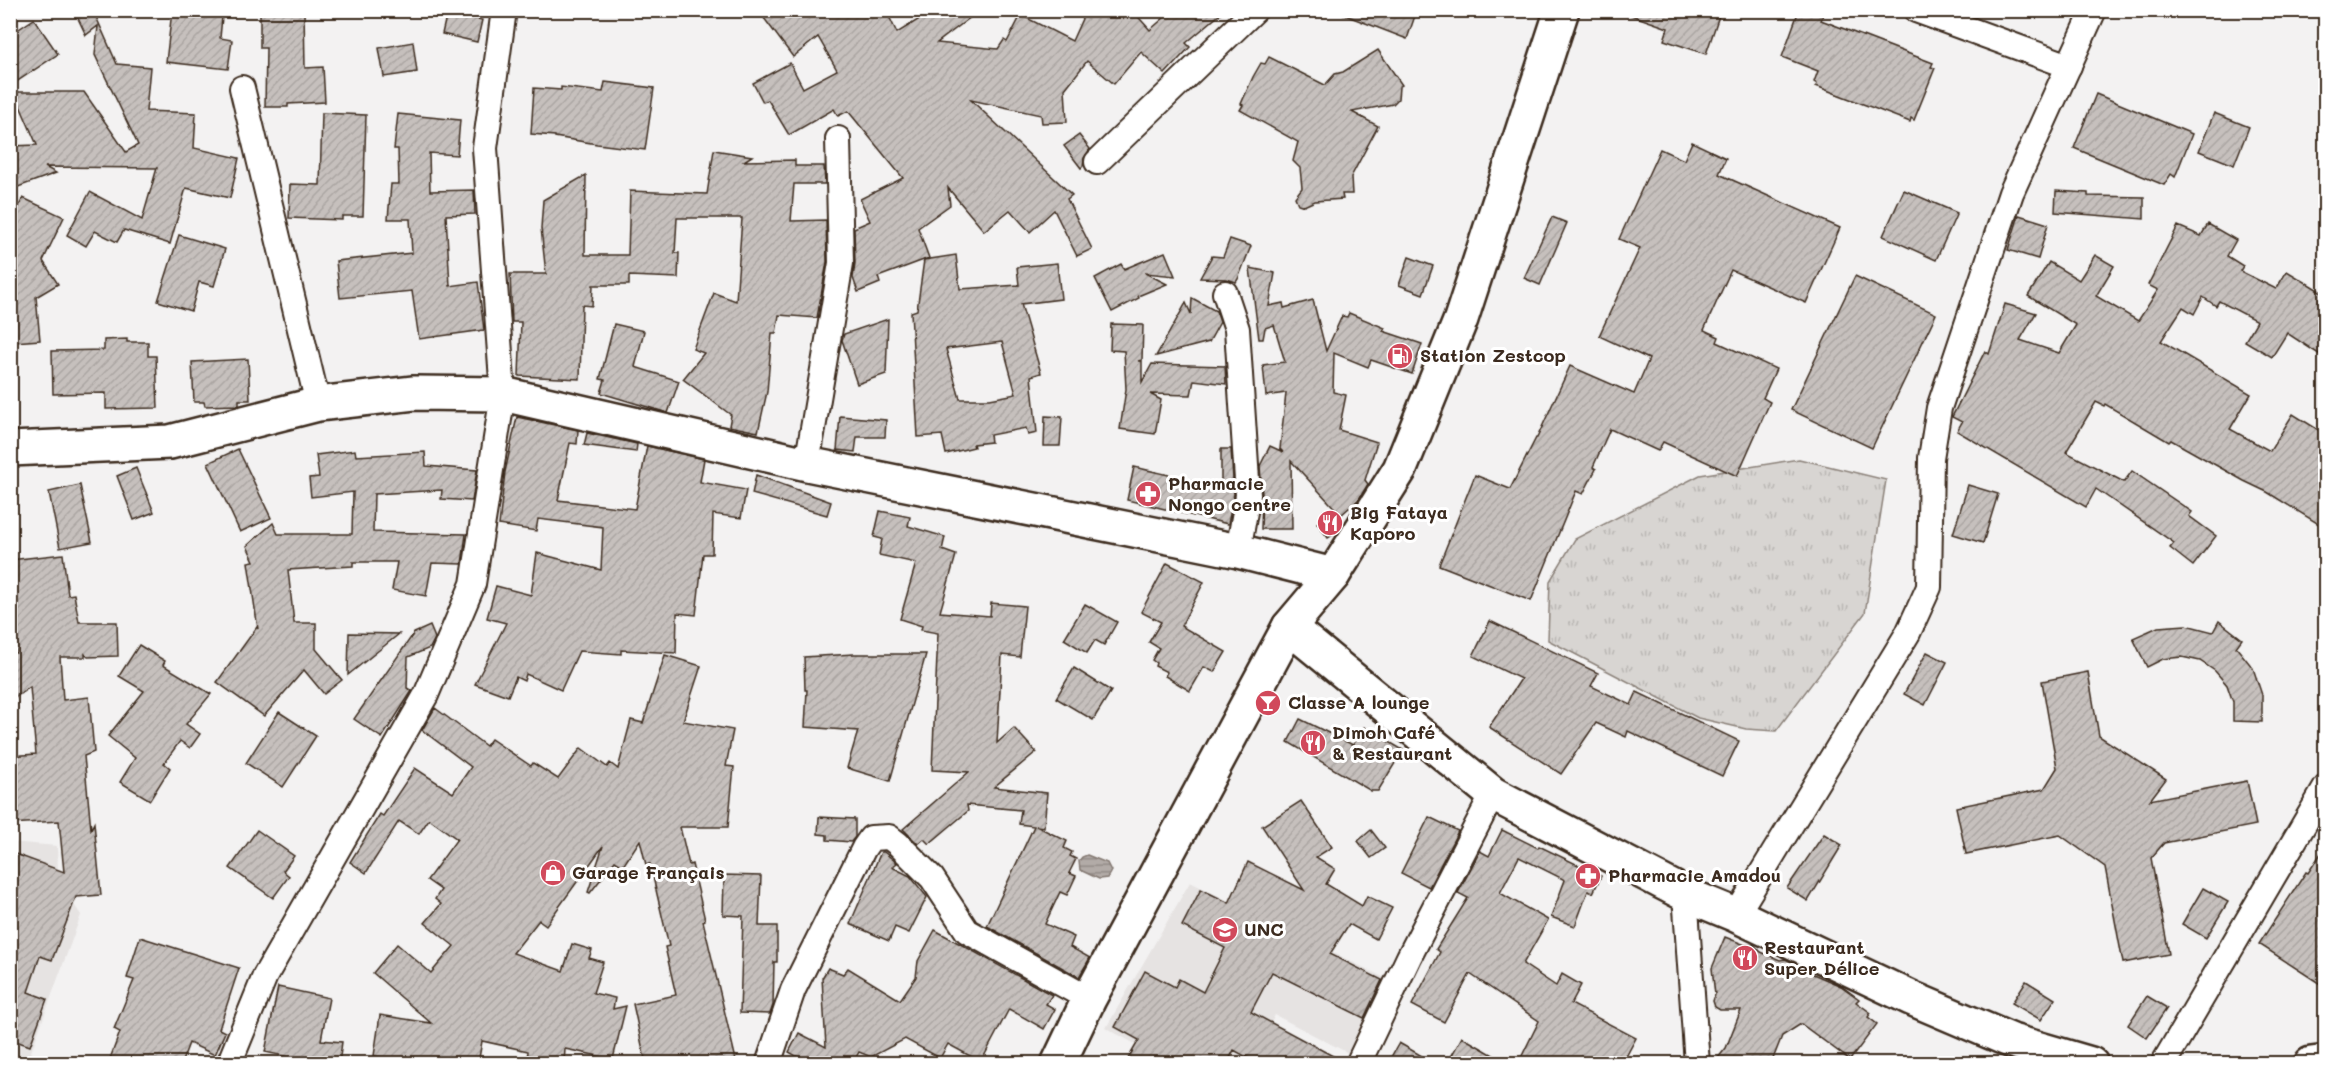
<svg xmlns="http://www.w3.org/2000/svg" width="2336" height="1074" font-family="Mali,sans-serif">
<defs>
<pattern id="grass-tufts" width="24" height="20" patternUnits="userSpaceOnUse" patternTransform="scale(1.5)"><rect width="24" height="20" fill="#d8d5d2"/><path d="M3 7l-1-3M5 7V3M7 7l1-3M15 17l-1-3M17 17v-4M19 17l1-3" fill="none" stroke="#bab7b4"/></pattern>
<pattern id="water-rules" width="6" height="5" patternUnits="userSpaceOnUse" patternTransform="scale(1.5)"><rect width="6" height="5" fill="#b2aba7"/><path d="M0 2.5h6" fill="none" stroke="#928b87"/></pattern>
<pattern id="building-hatch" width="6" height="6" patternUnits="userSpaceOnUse" patternTransform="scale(1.5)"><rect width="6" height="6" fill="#c6c0bd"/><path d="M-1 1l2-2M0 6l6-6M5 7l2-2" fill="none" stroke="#aba5a2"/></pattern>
</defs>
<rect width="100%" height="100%" fill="#f3f2f2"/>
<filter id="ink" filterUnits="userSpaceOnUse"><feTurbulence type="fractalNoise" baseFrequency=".0167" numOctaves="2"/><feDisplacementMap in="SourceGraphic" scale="12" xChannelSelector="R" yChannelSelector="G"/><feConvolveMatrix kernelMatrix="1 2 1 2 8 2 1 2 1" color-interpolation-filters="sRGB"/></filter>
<g filter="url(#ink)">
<g fill="#e6e3e2">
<polygon points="10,842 57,846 59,898 73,903 81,915 27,1063 11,1063"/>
<polygon points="1190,882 1387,979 1350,1054 1275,1015 1254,1057 1240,1051 1233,1063 1170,1063 1106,1028"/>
</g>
<polygon fill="url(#grass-tufts)" stroke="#8a8078" stroke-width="1.5" points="1799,459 1886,480 1865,613 1776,731 1746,729 1698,718 1548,640 1550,581 1575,539 1700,475"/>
<polygon fill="url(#water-rules)" stroke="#827770" stroke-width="1.5" points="1087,855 1107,863 1111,871 1107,878 1099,879 1080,870 1079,861 1082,857"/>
<g fill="url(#building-hatch)" stroke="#3b2a1e" stroke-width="1.5" fill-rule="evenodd">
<polygon points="74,10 93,10 117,64 150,67 146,111 196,113 194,148 239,158 230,198 186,188 170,244 124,230 117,242 95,231 86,246 67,235 90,192 142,220 157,168 45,167 56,173 10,190 10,146 37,145 14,92 84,92 126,152 138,145 95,55 98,26 86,35"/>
<polygon points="260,10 304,10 305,68 323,67 325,102 288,104 288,107 265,107 266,48 260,48"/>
<polygon points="758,10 886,10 897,33 934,10 980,10 937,43 998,49 1004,40 1007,42 1021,15 1072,41 1086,10 1132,10 1150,30 1173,10 1225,10 1186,43 1190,47 1165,74 1141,52 1114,84 1087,61 1065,89 1067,122 1042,123 1041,115 971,100 1072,195 1067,199 1092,249 1077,256 1054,210 1030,232 1010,210 984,231 948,188 950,205 918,228 929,258 878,277 880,283 858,292 853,278 855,263 854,228 870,221 860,199 903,178 848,111 838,116 834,109 789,135 768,100 763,102 753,83 790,63 803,88 837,70 818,37 793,57"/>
<polygon points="1337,10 1417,10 1407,39 1337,12"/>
<polygon points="1625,10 1721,10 1706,54 1664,40 1668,28 1625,13"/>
<polygon points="1799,10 1808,10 1823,16 1821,20 1933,63 1931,67 1935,68 1914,120 1911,118 1910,122 1816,86 1817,84 1814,82 1818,71 1782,57"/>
<polygon points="172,11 222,17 220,38 232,40 228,69 166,62"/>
<polygon points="447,12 482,20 477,42 442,34"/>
<polygon points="34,19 58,54 10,86 10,35"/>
<polygon points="413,42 417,72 384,77 379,48"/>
<polygon points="1378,50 1402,85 1399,87 1398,99 1393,104 1352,112 1378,126 1351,177 1352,194 1342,194 1343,199 1315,201 1304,206 1298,204 1295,197 1302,188 1300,168 1293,161 1298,142 1240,110 1243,105 1241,104 1253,77 1261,63 1265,64 1269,57 1325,85 1335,74 1343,72"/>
<polygon points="605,82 654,88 645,150 597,144 555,137 555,136 531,134 534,88 561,90 561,87 603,92"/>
<polygon points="2096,94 2192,134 2175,177 2171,174 2164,185 2074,148"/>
<polygon points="322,113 366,115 363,216 342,216 342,220 289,218 290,184 320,185"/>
<polygon points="2214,113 2249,127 2234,165 2199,151"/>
<polygon points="398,114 460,120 457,155 429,153 430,191 474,190 475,214 446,215 450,286 478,282 484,330 419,339 412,291 340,298 336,261 412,253 410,219 388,219 391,184 399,184 398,149 394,149"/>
<polygon points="1079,135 1090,149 1084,158 1083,166 1081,168 1064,146"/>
<polygon points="1692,142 1726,158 1719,174 1840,228 1806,303 1731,270 1704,330 1719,337 1717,342 1776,369 1763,398 1770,402 1737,476 1663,442 1658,451 1610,429 1593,467 1596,469 1583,494 1576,491 1531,601 1439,565 1475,475 1510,489 1536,438 1537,438 1570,366 1634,394 1649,359 1599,336 1640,248 1619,239 1660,149 1684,160"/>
<polygon points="714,150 752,156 744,161 795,160 795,166 824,166 825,184 794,184 791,221 826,220 827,262 817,318 779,315 776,333 772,333 767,392 758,432 729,426 731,415 683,379 704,353 693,349 714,293 736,301 742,218 677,218 675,253 679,253 678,278 629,276 629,285 593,285 592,306 582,305 580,379 519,376 521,322 512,322 510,274 546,274 541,228 543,200 586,175 585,255 628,255 630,191 707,194"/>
<polygon points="1904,190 1957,213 1936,260 1883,236"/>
<polygon points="2056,191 2088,193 2088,196 2144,197 2144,219 2055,212"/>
<polygon points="23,198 64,217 43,261 58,284 36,297 40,340 14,342 10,307 10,223"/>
<polygon points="2019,215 2048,224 2038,259 2008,250"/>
<polygon points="1552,217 1567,223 1540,285 1524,278"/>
<polygon points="2208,224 2236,240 2227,256 2243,266 2240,271 2276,289 2287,271 2325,294 2325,358 2287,333 2272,357 2245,341 2257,321 2219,301 2216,306 2203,297 2194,314 2183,307 2161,341 2251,394 2230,429 2270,451 2293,414 2325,434 2325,528 2267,492 2244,481 2171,440 2169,442 2105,404 2104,406 2096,402 2066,452 2124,482 2132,471 2192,512 2189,516 2216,536 2193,566 2170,548 2174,543 2096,489 2086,507 1957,431 1962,422 1952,417 1985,351 1989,354 2005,304 2036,313 2020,340 2059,353 2076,325 2028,296 2049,262 2079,280 2095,255 2114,266 2096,296 2138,321 2158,290 2148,285 2178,226 2201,236"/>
<polygon points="179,235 225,249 214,286 199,282 191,311 158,301"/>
<polygon points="1230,239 1251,246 1238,279 1236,282 1227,279 1200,278 1212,256 1223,257"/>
<polygon points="1165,252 1175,276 1145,273 1167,284 1138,296 1139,298 1112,312 1095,278 1121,264 1124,269"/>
<path d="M956 255 960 289 1019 285 1017 267 1057 263 1061 299 1021 304 1041 373 1031 376 1037 433 1028 435 1026 428 990 435 991 442 973 444 974 447 946 454 942 435 918 437 911 312 917 310 924 260ZM1002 342 1016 394 990 399H960L946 349Z"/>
<polygon points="1409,257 1433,266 1423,294 1399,285"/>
<polygon points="1250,268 1275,273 1269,306 1283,303 1284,308 1313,300 1326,351 1342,316 1347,317 1349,313 1385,328 1383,331 1422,344 1412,374 1371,360 1368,367 1334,353 1333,392 1346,395 1339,430 1377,442 1365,480 1368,484 1359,499 1341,515 1291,461 1292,529 1261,529 1262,494 1260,466 1270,446 1283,452 1280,449 1286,393 1266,396 1263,365 1285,362 1274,325 1265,328 1263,339 1259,339"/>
<polygon points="1855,276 1936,314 1872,448 1791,410"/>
<polygon points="1192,298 1216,311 1220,322 1209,342 1156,356 1186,303 1191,314"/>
<polygon points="888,319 886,374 857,384 842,340 844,334"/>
<polygon points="614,324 644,331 635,367 679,381 668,413 601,393 605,380 600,379"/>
<polygon points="1111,324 1143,325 1142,360 1138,361 1142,361 1142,382 1152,364 1225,366 1226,384 1194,380 1191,395 1150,394 1161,400 1155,434 1120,429 1126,389 1124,351 1110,350"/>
<polygon points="127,339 127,342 148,342 148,356 156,356 158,408 106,409 106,393 53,394 52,351 104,350 104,340"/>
<polygon points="248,359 250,400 239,400 239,405 205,406 204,402 194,402 192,362"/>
<polygon points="840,416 886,420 885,437 857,437 855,452 837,450"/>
<polygon points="1045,416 1062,417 1060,446 1044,446"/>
<polygon points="517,417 578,430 577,444 570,443 558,500 635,509 647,446 704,459 700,482 746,490 741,518 713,514 712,554 703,554 696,615 677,613 676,653 621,650 621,654 579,651 561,690 526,674 524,681 516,677 508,696 475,684 506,623 487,618 496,586 531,595 537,553 601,570 603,527 538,519 536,531 499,525 505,472"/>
<polygon points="587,433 637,444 636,452 584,445"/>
<polygon points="238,449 271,518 240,532 208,463"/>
<polygon points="1221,449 1231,449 1234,494 1228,524 1127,500 1134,467 1221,487"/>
<polygon points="355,450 356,456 425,452 426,466 477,470 472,501 441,499 442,490 374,494 373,532 466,534 462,564 432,563 426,596 392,590 397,562 353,562 353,566 288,570 294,623 316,623 316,649 342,680 324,694 304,670 264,716 217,682 257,627 258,629 248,562 254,561 247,546 273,523 278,534 352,534 353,492 311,497 309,478 319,477 316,455"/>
<polygon points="136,468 154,512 134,520 117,476"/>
<polygon points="756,475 831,502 827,515 752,494"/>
<polygon points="80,485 92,542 60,548 49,492"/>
<polygon points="1968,485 1998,494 1983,543 1953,534"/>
<polygon points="880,511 910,517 908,526 945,537 942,550 956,555 940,612 990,616 991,603 1025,606 1020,657 1002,655 997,743 1014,728 1036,752 994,787 1047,793 1044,827 1036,826 1067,841 1064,848 1072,852 1070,856 1076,859 1069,873 1076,876 1067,895 1060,892 1045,924 1074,937 1070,947 1090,958 1079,977 987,926 1034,826 1019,824 1021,810 967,805 968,811 929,844 924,839 918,844 903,829 969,772 932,770 938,633 921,630 922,626 900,619 916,563 879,555 882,539 874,537"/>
<polygon points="1333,511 1343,524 1339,531 1328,538 1317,523"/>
<polygon points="63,554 68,595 74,594 79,622 117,622 118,656 88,657 85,654 85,657 60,657 63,700 89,697 94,752 84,756 91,829 94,823 101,895 76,897 52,960 40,956 28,992 47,999 30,1046 10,1039 10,852 64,872 59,821 10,824 10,756 36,754 30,687 10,701 10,653 16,653 10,616 10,560"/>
<polygon points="1167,563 1204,582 1181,626 1226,652 1214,672 1204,667 1190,691 1165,676 1167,672 1155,666 1156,663 1152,660 1159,648 1149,642 1161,622 1141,612"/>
<polygon points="1085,604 1117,622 1104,645 1095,640 1087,653 1064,639"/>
<polygon points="1490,621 1598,673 1591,686 1631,705 1637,692 1739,741 1722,776 1628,731 1626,737 1596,723 1561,774 1489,727 1521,679 1473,656"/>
<polygon points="2219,621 2242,639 2236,647 2253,668 2262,695 2262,722 2233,721 2233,702 2227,685 2215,671 2200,661 2182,657 2163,659 2147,667 2133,638 2158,627 2186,625 2213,632"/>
<polygon points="430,626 435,638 430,648 408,657 407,688 412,691 382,738 354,719 414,633"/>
<polygon points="349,633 399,634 348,675"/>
<polygon points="139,645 165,661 163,665 211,694 186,724 200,734 190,748 180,741 164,763 170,768 150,800 120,782 135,758 108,736 144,691 119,676"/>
<polygon points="1927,652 1947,662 1925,705 1904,694"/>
<polygon points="854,654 926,654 890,781 847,768 858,731 805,727 807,690 805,690 804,657"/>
<polygon points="665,655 701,666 683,721 733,730 726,766 734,767 728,827 680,827 689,865 692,864 705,920 703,921 737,1064 646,1064 633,1004 676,995 665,947 669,946 650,864 646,865 640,840 623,866 615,861 590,893 588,892 603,846 546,925 539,920 513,953 563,971 572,944 592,950 589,958 603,962 593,993 615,998 613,1009 626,1006 613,1059 565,1049 564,1064 527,1064 528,1051 482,1041 478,1064 420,1064 374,1056 380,1015 431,1023 373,973 397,944 431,973 454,946 425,923 441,904 435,899 441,890 427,880 457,839 429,819 419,834 399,821 366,873 350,862 380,814 383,816 415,768 453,793 471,767 422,730 435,708 486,746 491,739 531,766 533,763 558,779 581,748 607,767 610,763 618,769 631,720 643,723"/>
<polygon points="1074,668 1111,691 1093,720 1056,698"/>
<polygon points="2088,672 2099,736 2166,779 2150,800 2247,781 2256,825 2164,843 2151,858 2169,954 2123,963 2105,867 2060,835 1966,854 1956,807 2044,789 2057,768 2042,681"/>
<polygon points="279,712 316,736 283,787 246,763"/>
<polygon points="1300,719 1353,745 1364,727 1403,750 1378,791 1371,791 1288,742"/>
<polygon points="1301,801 1332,847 1316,857 1335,869 1326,884 1362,906 1367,896 1392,908 1376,939 1349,924 1330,954 1382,980 1364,1018 1272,972 1251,1012 1344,1062 1344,1064 1259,1064 1234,1050 1227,1064 1125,1064 1139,1040 1115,1027 1145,971 1175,987 1179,979 1203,992 1225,948 1182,926 1201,889 1229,903 1248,862 1304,890 1262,826"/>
<polygon points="819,817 855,819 855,837 851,842 827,840 827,835 818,834"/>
<polygon points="1429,817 1458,831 1429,887 1401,873"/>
<polygon points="257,830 294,856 283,871 289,876 273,898 230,868"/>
<polygon points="1371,830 1385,848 1371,858 1358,841"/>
<polygon points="1502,830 1538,848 1539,846 1601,876 1593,893 1588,891 1575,926 1551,917 1565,880 1519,857 1500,893 1548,920 1523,964 1556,986 1562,974 1581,985 1571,1004 1636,1038 1622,1064 1518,1064 1539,1021 1470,974 1444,1022 1412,1005 1440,952 1436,949 1468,898 1458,893 1480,851 1489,856"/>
<polygon points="1824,834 1842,845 1808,901 1787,888"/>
<polygon points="2325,847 2325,987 2259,944 2306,872 2308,873"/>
<polygon points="881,852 884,852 897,863 892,867 910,876 927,897 909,933 895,927 889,941 850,924"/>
<polygon points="724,875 761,876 759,926 777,926 777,962 774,962 773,1005 770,1014 740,1013 743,916 723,915"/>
<polygon points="2203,888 2228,902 2206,938 2182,924"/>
<polygon points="935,930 1052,995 1046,1004 1055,1009 1044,1029 1009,1009 981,1062 948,1044 940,1058 905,1039 871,1057 859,1052 854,1061 858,1064 810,1064 789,1052 799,1033 826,1047 822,978 828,968 843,974 848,968 900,1000 916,977 918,961"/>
<polygon points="140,937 239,968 219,1029 225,1032 215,1055 189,1043 181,1064 108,1064 120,1032 114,1029 134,980 127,978"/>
<polygon points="1725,937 1745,945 1754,945 1761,952 1780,960 1785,959 1797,964 1799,968 1841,986 1859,999 1856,1002 1871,1013 1868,1017 1877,1024 1850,1060 1801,1024 1782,1036 1771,1064 1713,1064 1726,1048 1741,1010 1720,1010 1715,1007 1713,1001 1715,995 1712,968"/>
<polygon points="2026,981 2055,999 2041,1020 2012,1003"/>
<polygon points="278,987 329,998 321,1040 342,1042 339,1064 321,1064 265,1052"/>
<polygon points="2147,996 2167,1008 2147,1038 2128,1025"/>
<polygon points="1462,1037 1509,1064 1447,1064"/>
<polygon points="1399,1043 1436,1064 1387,1064"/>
</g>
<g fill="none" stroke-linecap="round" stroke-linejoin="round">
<g stroke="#3b2a1e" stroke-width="28">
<g id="street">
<polyline points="1916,10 2069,66"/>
<polyline points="242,88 318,404"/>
<polyline points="1097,162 1255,10"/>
<polyline points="1225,293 1237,329 1248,495 1238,551"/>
<polyline points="807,464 841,263 838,139"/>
<polyline points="1685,894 1697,1064"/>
<polyline points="1736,915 1908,633 1929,587 1931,458 1939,408 2011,193 2094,10"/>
<polyline points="229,1064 265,976 426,695 473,584 503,394 485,148 504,10"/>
<polyline points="768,1064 793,990 864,848 871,838 889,837 898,844 932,878 967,931 1089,999"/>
<polyline points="1358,1064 1409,957 1493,794"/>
<polyline points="2163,1064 2326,787"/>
</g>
</g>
<g stroke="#3b2a1e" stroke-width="38">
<g id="secondary">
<polyline points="10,449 170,442 318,404 414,393 503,394 807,464 1238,551 1333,575"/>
<polyline points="1289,627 1493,794 1685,894 1736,915 1911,998 2012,1041 2091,1064"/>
<polyline points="1058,1064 1089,999 1289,627 1333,575 1400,469 1461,319 1562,10"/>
<polyline points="2311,1064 2326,1062"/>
</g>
</g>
<use href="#street" stroke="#fff" stroke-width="24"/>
<use href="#secondary" stroke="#fff" stroke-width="33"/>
</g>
</g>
<defs>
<g id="fuel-disc" transform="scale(1.35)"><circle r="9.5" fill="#d1495b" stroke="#fff"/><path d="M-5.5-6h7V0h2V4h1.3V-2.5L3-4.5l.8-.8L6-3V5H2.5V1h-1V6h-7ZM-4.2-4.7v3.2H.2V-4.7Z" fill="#fff"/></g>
<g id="pharmacy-disc" transform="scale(1.35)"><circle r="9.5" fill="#d1495b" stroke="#fff"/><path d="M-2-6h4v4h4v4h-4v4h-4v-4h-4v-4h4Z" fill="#fff"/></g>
<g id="restaurant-disc" transform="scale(1.35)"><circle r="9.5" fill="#d1495b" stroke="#fff"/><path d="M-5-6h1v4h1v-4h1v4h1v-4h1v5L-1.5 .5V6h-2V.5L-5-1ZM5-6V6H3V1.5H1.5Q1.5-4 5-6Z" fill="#fff"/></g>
<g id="bar-disc" transform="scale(1.35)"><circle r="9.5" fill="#d1495b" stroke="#fff"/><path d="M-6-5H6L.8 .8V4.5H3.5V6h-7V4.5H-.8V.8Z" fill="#fff"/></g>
<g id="shop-disc" transform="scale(1.35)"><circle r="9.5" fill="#d1495b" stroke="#fff"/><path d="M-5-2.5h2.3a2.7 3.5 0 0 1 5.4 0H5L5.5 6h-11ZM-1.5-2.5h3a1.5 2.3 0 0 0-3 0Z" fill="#fff"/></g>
<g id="university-disc" transform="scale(1.35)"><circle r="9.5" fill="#d1495b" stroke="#fff"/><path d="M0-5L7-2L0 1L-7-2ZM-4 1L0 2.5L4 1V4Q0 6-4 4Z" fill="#fff"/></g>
</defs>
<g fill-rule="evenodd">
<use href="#fuel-disc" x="1400" y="356"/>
<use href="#pharmacy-disc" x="1148" y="494"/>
<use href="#restaurant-disc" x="1330" y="523"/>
<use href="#bar-disc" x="1268" y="703"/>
<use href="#restaurant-disc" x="1313" y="743"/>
<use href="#shop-disc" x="553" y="873"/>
<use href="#pharmacy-disc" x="1588" y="876"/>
<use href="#university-disc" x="1225" y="930"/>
<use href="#restaurant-disc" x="1745" y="958"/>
</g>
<g text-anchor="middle" stroke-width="6" stroke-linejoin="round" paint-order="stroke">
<g font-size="18" font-weight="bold" fill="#3b2a1e" stroke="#fff" text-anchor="start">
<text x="1420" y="362">Station Zestcop</text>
<text x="1168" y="490">Pharmacie<tspan x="1168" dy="21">Nongo centre</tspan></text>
<text x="1350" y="519">Big Fataya<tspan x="1350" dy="21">Kaporo</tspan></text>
<text x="1288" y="709">Classe A lounge</text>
<text x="1332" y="739">Dimoh Café<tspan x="1332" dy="21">&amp; Restaurant</tspan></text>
<text x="572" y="879">Garage Français</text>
<text x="1608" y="882">Pharmacie Amadou</text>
<text x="1244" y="936">UNC</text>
<text x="1764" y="954">Restaurant<tspan x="1764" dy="21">Super Délice</tspan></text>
</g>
</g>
<rect width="2336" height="1074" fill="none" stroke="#fff" stroke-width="36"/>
<rect x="18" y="18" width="2300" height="1038" fill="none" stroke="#3b2a1e" stroke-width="2" filter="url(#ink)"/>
</svg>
